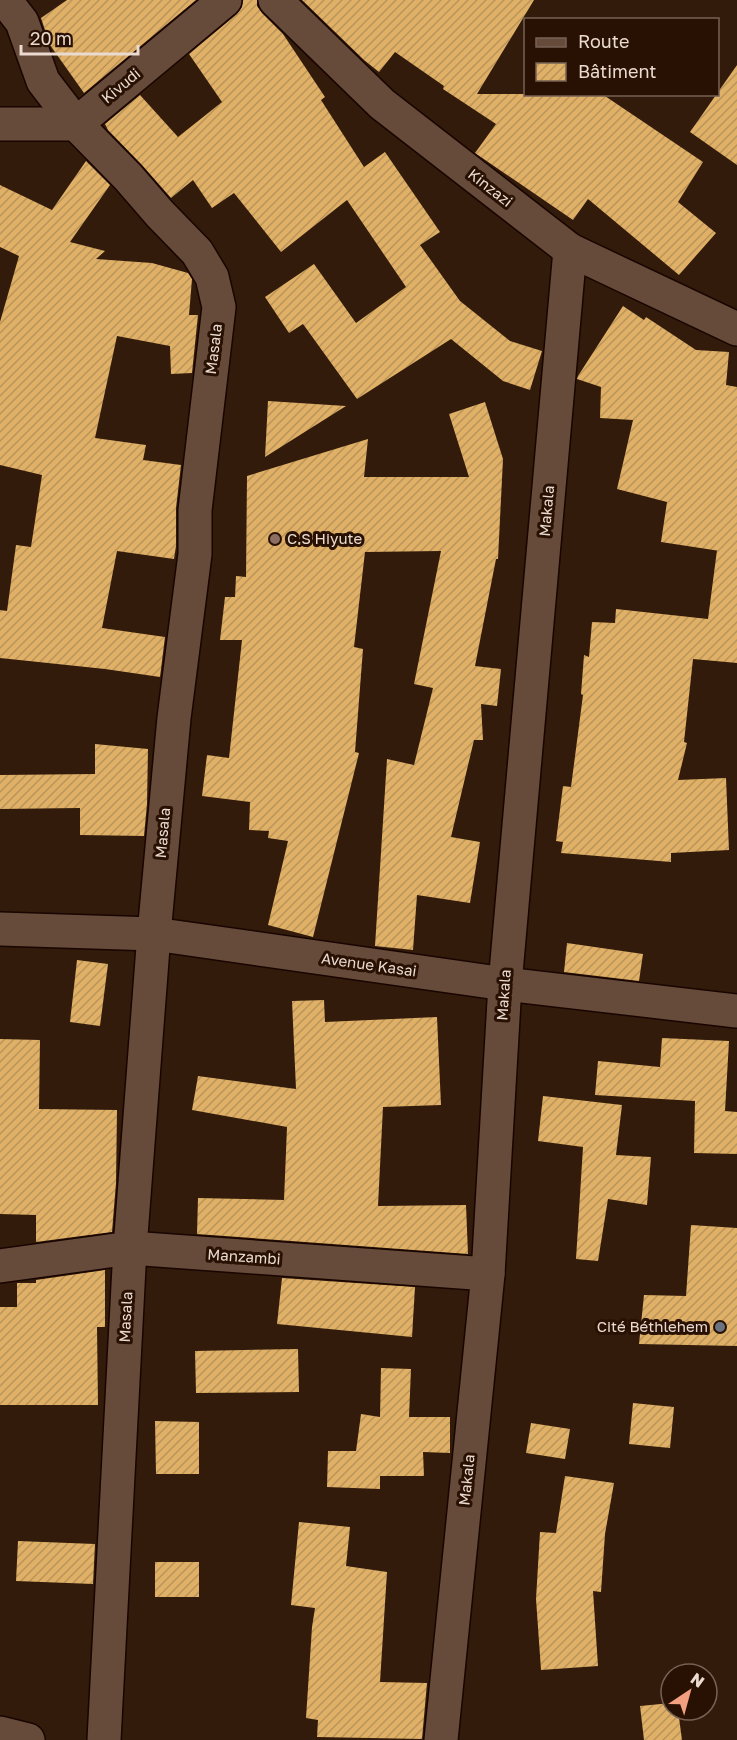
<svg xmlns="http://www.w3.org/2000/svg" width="737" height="1740" font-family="'Golos Text',sans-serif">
<defs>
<pattern id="building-hatch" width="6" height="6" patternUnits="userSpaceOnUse" patternTransform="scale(1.5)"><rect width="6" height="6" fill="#dfb065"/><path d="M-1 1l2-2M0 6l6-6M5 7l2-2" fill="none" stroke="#b9945b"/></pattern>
</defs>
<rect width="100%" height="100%" fill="#321b0b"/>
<g fill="url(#building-hatch)">
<polygon points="67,0 196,0 84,93 50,45 41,18"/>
<polygon points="243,0 257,0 257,6 262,13 283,34 325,97 321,100 364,167 385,152 440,232 420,245 460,301 510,341 542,351 530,390 503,381 451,339 357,399 303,324 289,333 265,297 314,264 356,323 406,287 347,200 281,252 234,193 212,208 193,180 171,198 142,165 108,130 105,124 140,95 178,137 222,102 189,54 237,14 242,7"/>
<polygon points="302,0 534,0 477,94 602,94 703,162 678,202 716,233 679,275 588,199 573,220 475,153 496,124 443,89 444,86 395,52 379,72 364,60"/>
<polygon points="737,65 737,165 690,132"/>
<polygon points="86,161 110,185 70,242 105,251 96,259 152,263 188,273 192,279 189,315 198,315 192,373 171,374 170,346 117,336 95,438 146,445 143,460 181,465 176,508 176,546 174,559 117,551 102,628 165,637 160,677 105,669 0,658 0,610 7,611 16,545 31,547 42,475 0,465 0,322 19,256 0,247 0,185 52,210"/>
<polygon points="623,306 644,320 646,317 696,350 729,352 726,385 737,387 737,663 693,659 684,742 687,743 678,780 726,778 729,850 671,853 671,862 561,853 563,842 556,841 563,786 571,787 583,695 581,694 584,655 589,657 592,622 615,623 616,609 708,619 717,550 720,551 661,542 667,502 617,489 633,420 600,418 601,387 577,379 578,376"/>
<polygon points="268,401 346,406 265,457"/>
<polygon points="485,402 503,459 498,559 496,559 475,666 501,669 497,706 481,704 483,740 474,740 451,837 480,842 470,903 417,895 413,950 375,946 387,759 414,765 433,688 414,684 441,551 365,552 354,647 363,649 355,752 359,753 313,937 268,925 288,841 268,838 269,831 249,830 250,802 202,796 207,755 229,758 242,640 220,640 225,597 235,597 236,576 246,577 247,476 368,439 364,477 469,477 449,414"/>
<polygon points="95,744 148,749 147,804 144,836 80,835 80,808 0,809 0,775 95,774"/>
<polygon points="567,943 643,954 639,981 564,972"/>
<polygon points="77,960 108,964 100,1026 70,1022"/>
<polygon points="324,1000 325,1022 437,1017 441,1105 383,1107 378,1206 466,1205 468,1254 197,1234 198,1198 284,1200 287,1127 192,1110 198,1076 296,1089 292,1001"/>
<polygon points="662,1038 729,1041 725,1111 737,1112 737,1154 694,1153 695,1101 595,1095 598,1061 660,1067"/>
<polygon points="0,1039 40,1040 39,1109 117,1110 116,1183 112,1232 36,1242 36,1215 0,1214"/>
<polygon points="543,1096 622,1105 616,1155 651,1157 647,1205 608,1199 598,1261 576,1259 583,1147 538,1141"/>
<polygon points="691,1225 737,1228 737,1346 639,1344 644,1295 686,1296"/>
<polygon points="105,1270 105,1327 97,1327 98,1405 0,1405 0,1307 17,1307 17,1283 36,1283 36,1280"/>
<polygon points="282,1278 415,1287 412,1337 277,1324"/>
<polygon points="298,1349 299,1392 196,1393 195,1351"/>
<polygon points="381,1368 411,1369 409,1417 450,1417 450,1453 423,1452 424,1476 380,1476 380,1489 327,1487 328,1451 356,1451 361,1414 380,1417"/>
<polygon points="633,1403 674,1407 670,1448 629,1444"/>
<polygon points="155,1421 199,1422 199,1474 156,1474"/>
<polygon points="531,1423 570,1429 565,1459 526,1453"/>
<polygon points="565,1476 614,1483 605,1534 601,1592 593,1591 598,1666 541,1670 536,1599 540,1532 556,1533"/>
<polygon points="299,1522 350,1527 346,1566 387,1572 380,1682 427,1683 422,1739 317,1737 318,1720 306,1718 312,1627 315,1608 291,1605"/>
<polygon points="18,1541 95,1544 93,1584 16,1581"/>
<rect x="155" y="1562" width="44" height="35"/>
<polygon points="671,1703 671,1710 678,1710 682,1740 644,1740 640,1706"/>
</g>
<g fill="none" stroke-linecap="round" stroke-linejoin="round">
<g stroke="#190500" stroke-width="36">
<g id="minor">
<polyline points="5,0 22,22 43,81 76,124 128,177 160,214 197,252 212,277 219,307 195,510 195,554 174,718 154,934 130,1248 104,1740"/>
<polyline points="275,0 382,104 570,250 737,329"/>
<polyline points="0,124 76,124 225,0"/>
<polyline points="0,929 154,934 505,984 737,1011"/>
<polyline points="0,1266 130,1248 488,1274"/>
<polyline points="0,1733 28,1740"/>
<polyline points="441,1740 488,1274 505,984 570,250"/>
</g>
</g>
<use href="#minor" stroke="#674b3a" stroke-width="33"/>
</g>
<circle fill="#8d6e63" stroke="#281103" stroke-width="2" cx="275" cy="539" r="6"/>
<circle fill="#6b7280" stroke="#281103" stroke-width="2" cx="720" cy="1327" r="6"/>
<g text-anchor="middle" stroke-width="6" stroke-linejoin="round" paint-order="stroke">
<g font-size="15" fill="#ebdad0" stroke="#281103">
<text transform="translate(121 86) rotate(-40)" y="5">Kivudi</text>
<text transform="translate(490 188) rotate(38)" y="5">Kinzazi</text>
<text transform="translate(214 349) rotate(-83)" y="5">Masala</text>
<text transform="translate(547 511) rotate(-85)" y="5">Makala</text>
<text transform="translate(163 833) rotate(-85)" y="5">Masala</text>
<text transform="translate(369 965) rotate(8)" y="5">Avenue Kasai</text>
<text transform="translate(504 995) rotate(-86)" y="5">Makala</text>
<text transform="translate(244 1257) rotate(4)" y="5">Manzambi</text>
<text transform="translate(126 1317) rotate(-87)" y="5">Masala</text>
<text transform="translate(467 1480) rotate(-84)" y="5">Makala</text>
</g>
<g font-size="15" fill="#ebdad0" stroke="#281103" text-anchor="start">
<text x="287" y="544">C.S Hiyute</text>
<text x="708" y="1332" text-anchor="end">Cité Béthlehem</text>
</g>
</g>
<rect x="524" y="18" width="195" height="78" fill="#281103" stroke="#766155" stroke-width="1.5"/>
<rect x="536" y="38" width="30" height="9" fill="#674b3a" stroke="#766155" stroke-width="1.5"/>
<text x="578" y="48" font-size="18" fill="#ebdad0">Route</text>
<rect x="536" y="63" width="30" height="18" fill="url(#building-hatch)" stroke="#766155" stroke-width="1.5"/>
<text x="578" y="78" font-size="18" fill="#ebdad0">Bâtiment</text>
<g transform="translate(689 1692) rotate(36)"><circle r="28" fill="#281103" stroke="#766155" stroke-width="1.5"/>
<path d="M0-4.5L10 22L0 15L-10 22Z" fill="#f2a07f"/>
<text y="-9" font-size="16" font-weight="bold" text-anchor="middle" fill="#ebdad0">N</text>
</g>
<path d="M21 45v9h117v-9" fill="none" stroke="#ebdad0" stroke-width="3"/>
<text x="30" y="45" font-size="18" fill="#ebdad0" stroke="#281103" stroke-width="4.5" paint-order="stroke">20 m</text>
</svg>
